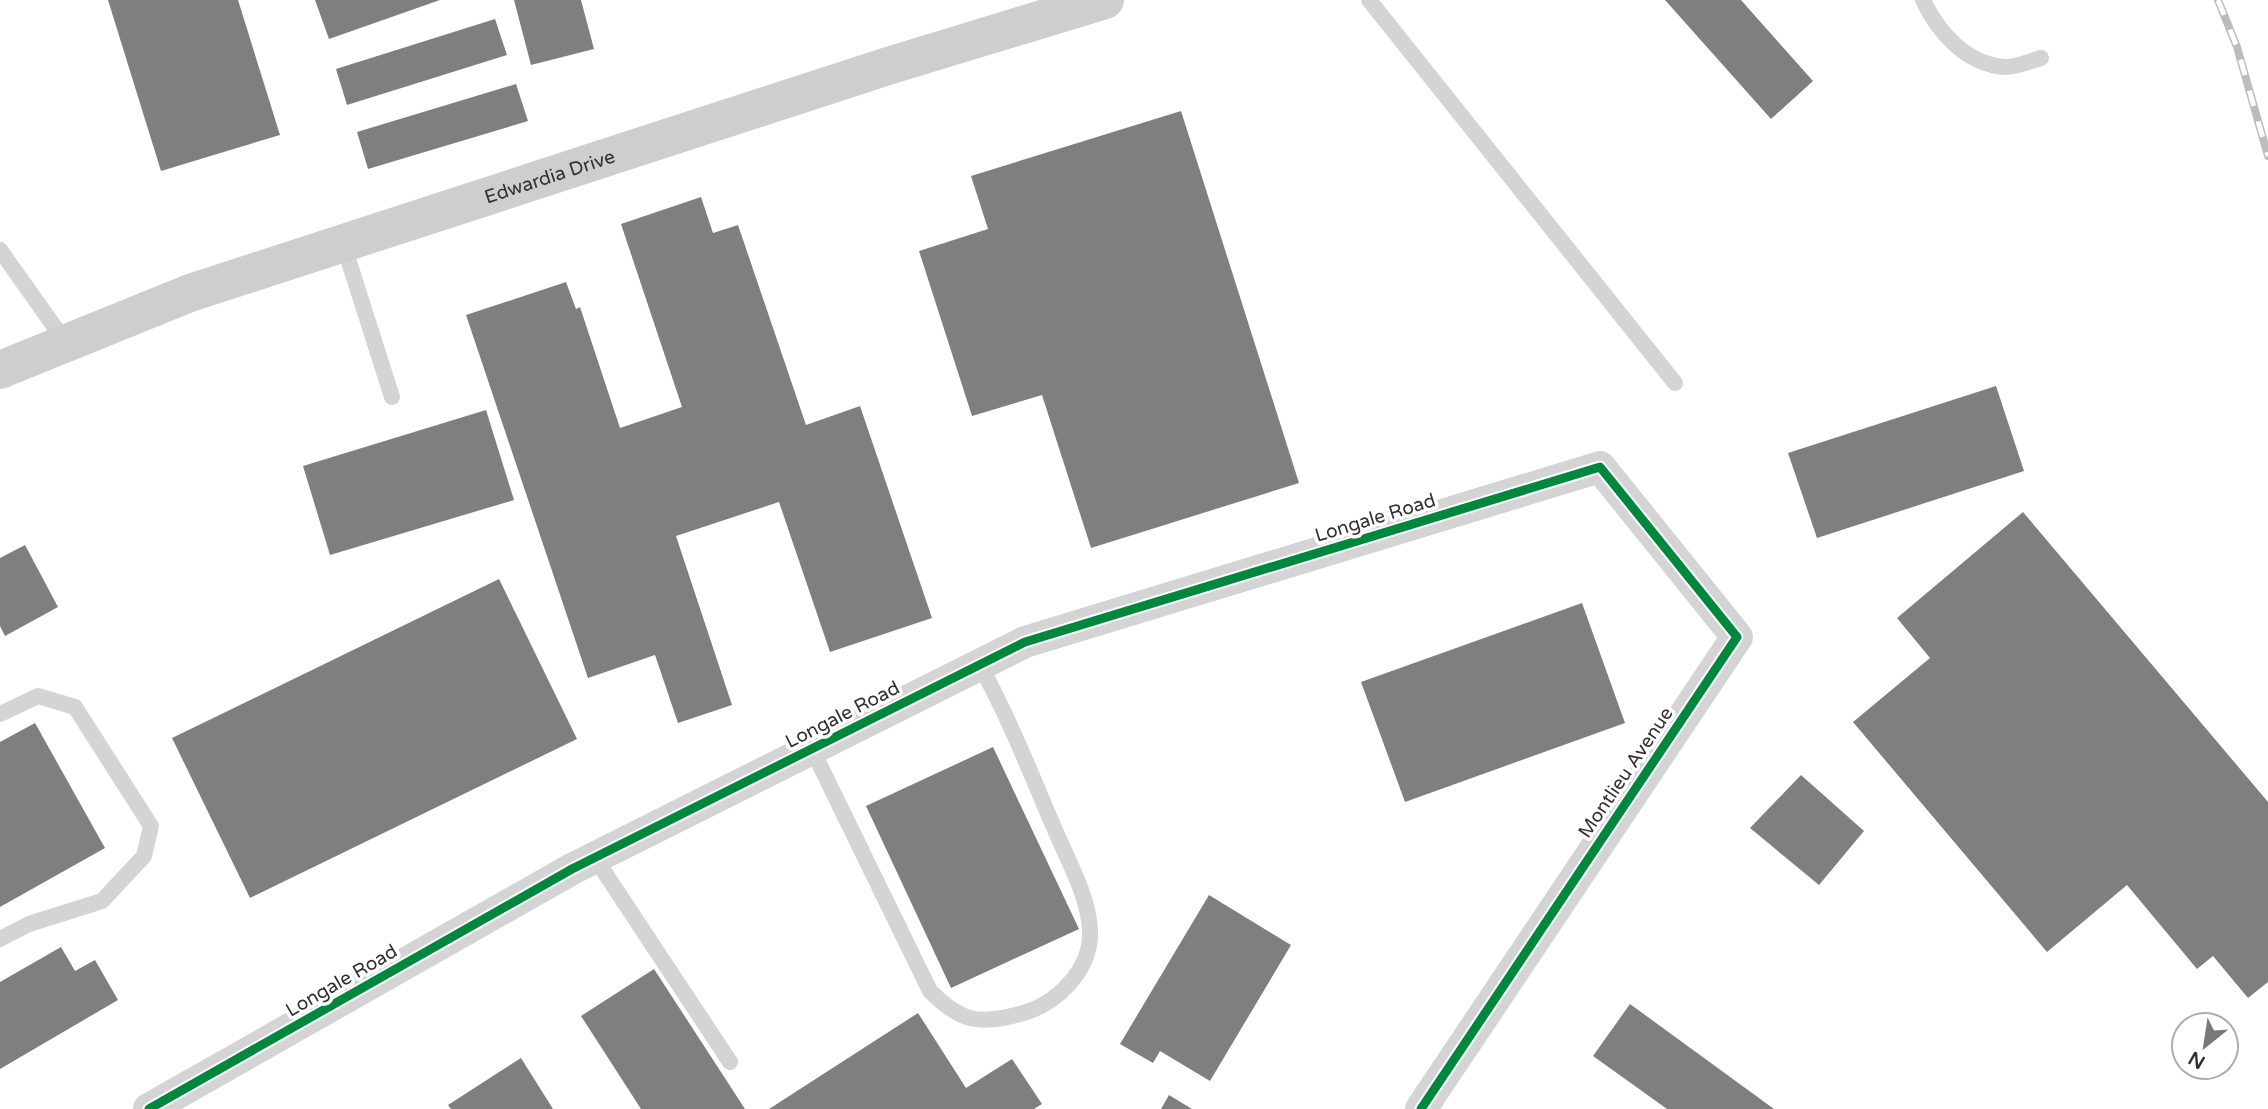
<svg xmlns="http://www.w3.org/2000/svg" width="2268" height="1109" font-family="'Varela Round',sans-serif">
<rect width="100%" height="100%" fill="#fff"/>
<g fill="#7f7f7f">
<polygon points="108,0 238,0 280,135 161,171"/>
<polygon points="315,0 440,0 329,39"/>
<polygon points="514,0 581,0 594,49 531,65"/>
<polygon points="1665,0 1741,0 1813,81 1771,119"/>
<polygon points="495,19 507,55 347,105 336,69"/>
<polygon points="516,84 528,121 368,169 357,132"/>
<polygon points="1181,111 1299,483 1091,548 1042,395 972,416 919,251 988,229 971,176"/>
<polygon points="701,197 713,233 738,225 806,425 860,406 932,618 830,652 779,502 676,536 732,705 678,723 655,655 588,678 466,315 566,282 576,309 580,307 620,428 682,407 621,224"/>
<polygon points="1996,386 2024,471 1817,538 1788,453"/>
<polygon points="486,410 514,500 330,555 303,466"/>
<polygon points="2023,512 2268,802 2268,982 2248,998 2213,956 2197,969 2127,885 2047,952 1853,722 1930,658 1897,618"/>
<polygon points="25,545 58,607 5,636 0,626 0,558"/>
<polygon points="499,579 577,739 250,898 172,738"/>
<polygon points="1582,603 1625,723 1405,802 1361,682"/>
<polygon points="35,723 105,848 0,907 0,742"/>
<polygon points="993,747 1079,929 951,988 866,806"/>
<polygon points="1801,775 1864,831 1819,885 1750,828"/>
<polygon points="1209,895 1291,945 1210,1081 1160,1051 1153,1063 1120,1044"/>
<polygon points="61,947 75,971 95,960 118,1000 0,1069 0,982"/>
<polygon points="654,969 745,1109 641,1109 581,1016"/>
<polygon points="1630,1004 1774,1109 1667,1109 1593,1056"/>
<polygon points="918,1013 966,1088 1012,1059 1042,1104 1034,1109 769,1109"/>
<polygon points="521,1058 553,1109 451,1109 448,1105"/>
<polygon points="1169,1095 1192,1109 1161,1109"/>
</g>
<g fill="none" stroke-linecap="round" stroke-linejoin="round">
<g stroke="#d4d4d4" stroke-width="16">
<polyline points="1369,0 1675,383"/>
<path d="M1923 0C1938 32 1966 64 2004 67 2015 68 2030 61 2041 58"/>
<polyline points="343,243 392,397"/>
<polyline points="0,250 66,343"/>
<polyline points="0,714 38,696 75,707 151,826 144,856 102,901 29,924 0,939"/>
<path d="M812 749 930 991C961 1022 978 1025 1020 1014 1056 1005 1092 970 1090 930 1088 895 1068 861 1055 830 1031 774 1009 718 980 665"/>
<polyline points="595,858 730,1062"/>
</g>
<polyline stroke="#d4d4d4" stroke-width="32" points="149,1109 572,869 1025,642 1600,467 1737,637 1421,1109"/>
<path stroke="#cecece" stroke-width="38" id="s1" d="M0 370 190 293 888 66 1105 0"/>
<g stroke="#bcbcbc" stroke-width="8">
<polyline id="rail" points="2218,0 2237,47 2268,156"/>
</g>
<use href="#rail" stroke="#fff" stroke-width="5" stroke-dasharray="16" stroke-linecap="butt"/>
<g stroke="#fff" stroke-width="13">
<polyline id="cycleway" points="149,1109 572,869 1025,642 1600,467 1737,637 1421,1109"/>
</g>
<use href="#cycleway" stroke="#00873e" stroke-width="9"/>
</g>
<g text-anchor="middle" stroke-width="7" stroke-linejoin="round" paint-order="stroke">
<g font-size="19" fill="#303030" stroke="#fff">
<text dy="7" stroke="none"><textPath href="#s1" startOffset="583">Edwardia Drive</textPath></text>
<text transform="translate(1375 517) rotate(-17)" y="7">Longale Road</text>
<text transform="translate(842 714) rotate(-27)" y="7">Longale Road</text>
<text transform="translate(1625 772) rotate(-56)" y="7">Montlieu Avenue</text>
<text transform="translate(341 980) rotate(-30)" y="7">Longale Road</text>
</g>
</g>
<g transform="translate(2205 1046) rotate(210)"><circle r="33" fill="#ffffff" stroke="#acacac" stroke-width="2"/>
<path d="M0-5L12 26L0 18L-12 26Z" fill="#787878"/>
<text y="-10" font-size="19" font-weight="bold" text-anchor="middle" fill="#303030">N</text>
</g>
</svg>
